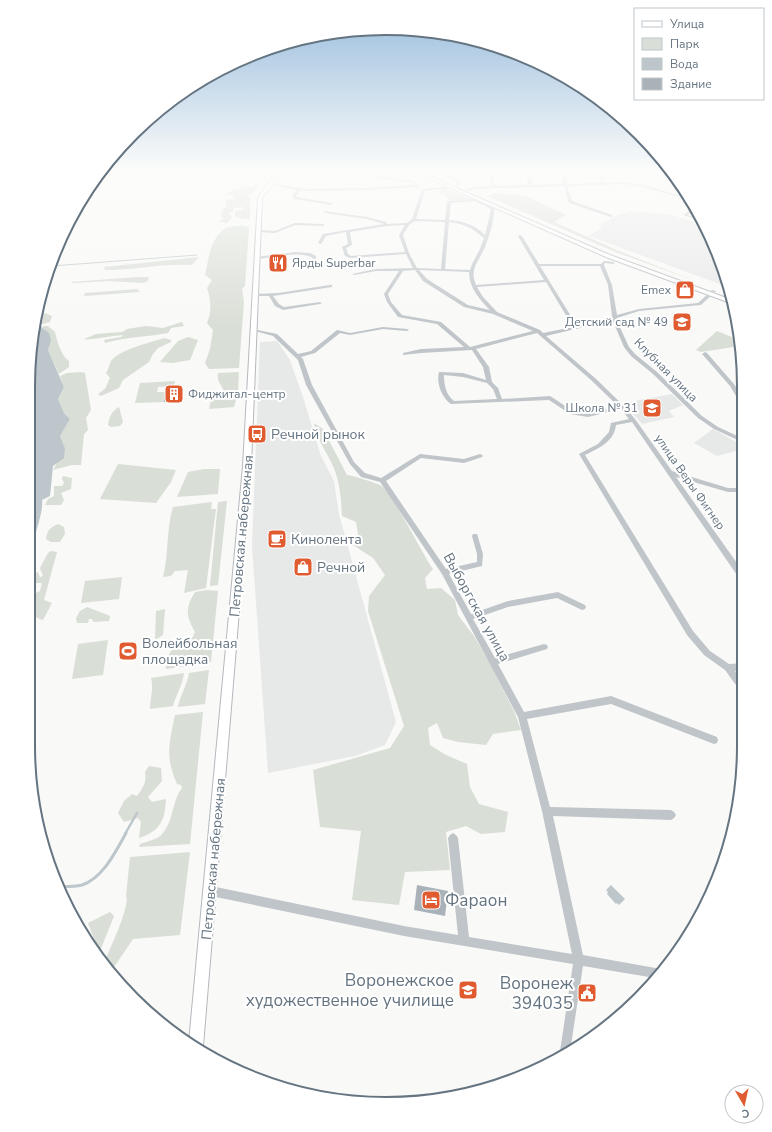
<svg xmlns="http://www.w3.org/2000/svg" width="772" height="1132" font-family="'Nunito Sans',sans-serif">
<rect width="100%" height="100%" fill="#f9f9f7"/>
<g fill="#e7e8e8">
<polygon points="631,211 668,214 704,225 717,249 728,287 589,236 602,228 599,226 615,216"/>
<polygon points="277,341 290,360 303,397 321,456 334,481 339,514 396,722 385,745 355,756 268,773 252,546 260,342"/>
<polygon points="672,394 683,405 669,411 674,417 642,424 624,403"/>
<polygon points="713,429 740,444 744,442 744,449 717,456 694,443"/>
</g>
<g fill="#d9ded6">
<polygon points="256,184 258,186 252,194 248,195 250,198 250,219 243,219 235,216 235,212 244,209 241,207 234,208 233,212 228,212 232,217 227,223 220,222 220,220 224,219 221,217 222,210 227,206 225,200 234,199 232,194 226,196 229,192 245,186 253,187"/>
<polygon points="446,189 471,199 450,201 444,194 434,192"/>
<polygon points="495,193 526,196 566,215 554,222 619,251 695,281 613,251 487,196"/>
<path d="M245 226 249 228 245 286 242 289 244 302 239 368 209 369 205 363 210 349 213 330 207 323C212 311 211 300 207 288L212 280 205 275C209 258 210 238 226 228 230 226 240 226 245 226Z"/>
<path d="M199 257 192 265C162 263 134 270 105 270L104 267Z"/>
<polygon points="138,277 149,277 148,281 143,283 109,281 73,283 71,282"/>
<polygon points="137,289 140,292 84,296 85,293"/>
<polygon points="42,312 52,316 50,322 39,325 35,322 36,314"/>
<path d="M182 322 184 326 171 328 168 333C147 337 125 337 105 343L104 340 121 337 123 335C115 335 88 341 84 339L96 334 122 332 127 329 146 326 163 328Z"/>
<path d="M44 326H48L55 332C57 341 61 356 69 361V367L59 374 48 350C51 339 51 335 42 327Z"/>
<polygon points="717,331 739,340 740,346 701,352 696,350"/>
<polygon points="188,337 198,340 190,360 173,363 160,362 178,341"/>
<path d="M164 338 171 340V342L158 348 153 354 149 362 123 380 119 388 101 396 98 394 105 389 110 378 106 373C109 369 109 365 111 361 121 349 149 343 164 338Z"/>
<polygon points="81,372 85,373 91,410 86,418 88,430 84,434 81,465 72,465 53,470 65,448 60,436 70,419 64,413 58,399 64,387 60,376 67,373"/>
<path d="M239 372 238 392 234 407 209 409 212 395 224 393C223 385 216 382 218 373Z"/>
<polygon points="175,381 174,386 158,387 157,392 166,392 164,402 135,403 140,383"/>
<path d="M119 407 123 422 120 426 111 427 108 425C109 417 112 411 119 407Z"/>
<path d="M314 423 323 429 347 475C354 476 373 482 380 485 392 491 422 554 433 569L425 578 427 589 441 588 455 600 458 615 474 636 490 664 514 711 521 730 493 734 486 745 458 742 443 738 437 723 428 728 430 745 446 755 467 764 470 787 479 804 508 812 505 832 481 834 466 826 446 832 450 870 405 872 399 905 352 900 361 831 320 827 313 770 390 748 404 726 368 611 369 596 385 575 373 558 353 545 358 534 356 522 342 516C341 498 340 482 333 466 326 451 317 440 314 423Z"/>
<polygon points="118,464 176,470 171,482 156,503 100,499"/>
<polygon points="204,469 220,469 218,494 177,497 188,472"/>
<polygon points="63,476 72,478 71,489 61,493 64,500 61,505 45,505 48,499 54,496 54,486 62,486 64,483 62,479"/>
<polygon points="227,501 218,585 210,586 218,502"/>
<path d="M212 502 211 509H216L206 588 184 593 188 570 175 571 171 576 163 577C169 554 166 530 173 507Z"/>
<path d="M58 524 64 527 65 534 60 542H51L46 539C47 530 51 527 58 524Z"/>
<path d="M51 551 57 552 44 600 52 603 43 620C32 618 31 607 28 597L40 591 42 583H34L32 575 38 572 40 577 43 576 40 568 48 553Z"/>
<polygon points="122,577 119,599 81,603 85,581"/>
<path d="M207 590 218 591 211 662 166 669C165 653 177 641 192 638L195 632C186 616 185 608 195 592Z"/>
<polygon points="87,607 110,616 109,621 93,622 92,619 89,619 88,623 77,623 76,618 80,611"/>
<polygon points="165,609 163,635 155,640 156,611"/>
<polygon points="108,640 103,675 72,679 78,644"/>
<polygon points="134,642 132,659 122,660 124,643"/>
<path d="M209 670 205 704 178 707C180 695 187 686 189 673Z"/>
<path d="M184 673C183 685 176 694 173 706L150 709C150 699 154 688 151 678Z"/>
<path d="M203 712 190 844 139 847 140 844C145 842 155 840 160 836 174 824 171 802 182 788L181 785 177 784C165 756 169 744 175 715Z"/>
<path d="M149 766 161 768 162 781 148 797 152 802 166 799C165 821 160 831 139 838L141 822 138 818 124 822 118 813 124 801 132 794 137 796C143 788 147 782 145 772Z"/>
<path d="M190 852 180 935 133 939 112 970 104 962C109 952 131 904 126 896L130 857Z"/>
<polygon points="110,912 114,916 98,956 91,948 94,939 88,923"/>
</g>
<g fill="#bcc6cb">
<path d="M35 319V322L49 333 51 340 48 350 64 387 58 399 64 413 70 419 60 436 65 448 64 458 53 466 50 496 42 500C44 512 32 543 28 556V386Z"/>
<polygon points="611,885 625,899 619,905 617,903 616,904 607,894 608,892 606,890"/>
</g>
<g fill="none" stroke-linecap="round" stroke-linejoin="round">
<polyline stroke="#bcc6cb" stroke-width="1" points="52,266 197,255"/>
<polyline stroke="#bcc6cb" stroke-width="2.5" points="125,834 137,813"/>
<path stroke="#bcc6cb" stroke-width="3" d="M60 887C67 886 75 887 82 885 103 878 116 851 126 833"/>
</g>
<g fill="#a9b2b8">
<polygon points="182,391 181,401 164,402 166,392"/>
<polygon points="417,885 448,891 445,916 414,910"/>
</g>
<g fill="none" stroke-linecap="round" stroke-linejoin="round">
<g stroke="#b4b9bd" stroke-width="2">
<g id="major">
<polygon points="285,170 289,170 272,185 262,198 251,466 203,1046 202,1049 189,1042 243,466 258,198 268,183"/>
<polygon points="410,170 415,170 610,255 732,300 733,304 606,257"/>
</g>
</g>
<g fill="#c0c5c9" fill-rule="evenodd">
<polygon points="324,170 332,170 415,181 420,187 418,188 416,187 366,190 305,191 300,190 296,197 332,203 333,204 331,205 295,199 292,197 296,190 268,184 270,183 305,189 366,188 415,185 414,183"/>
<polygon points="434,170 438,170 459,180 461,184 456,186 457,184 456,182"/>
<polygon points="488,170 492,170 495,186 528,185 526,173 528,170 532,170 530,173 532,185 563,184 562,181 565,170 569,170 566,181 567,184 598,183 600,179 601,170 605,170 604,179 601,183 624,182 643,185 689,198 691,200 643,187 624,184 600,185 598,186 596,185 567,186 572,201 612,215 612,217 611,217 569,203 564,186 475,189 468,191 468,189 474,187 492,186"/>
<polygon points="637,170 642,170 677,179 679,181"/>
<path d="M452 186 453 188 425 191 416 219 445 220 447 202 449 201 475 199 480 197 482 198 479 200 494 208C495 219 489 237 485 247 479 262 469 268 476 285L544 280 518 236 520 235 522 236 539 264H601L604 261 614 262V264L605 263 604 265 612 285 617 315 639 309 698 303 712 290 716 291 701 305 639 311 617 318V321L629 347 635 354 657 372 702 416 718 427 744 439V443L714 429 698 418 653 374 631 356 624 347 612 319 584 327 546 336 595 378 624 406 635 419 672 471 728 488H744V492H728L676 477 744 573V582L741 581 632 422 616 425C614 442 599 448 585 455L693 631 710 651 729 664 744 663V671H735L744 683V693L741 692 725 670 704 655 687 635 579 454 598 444 609 432 611 423 629 419 621 409 588 417 570 414 549 400 451 404C442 398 436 383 439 372L463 373 486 380 483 367 472 350 421 353 403 355V353L421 349 464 347 437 324 398 317 387 302 384 294 399 271H376L354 275 352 274 376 269 413 268 406 254 350 258 345 256 342 247 348 244 346 232 326 236 321 244 318 243 323 234 384 224 367 219 325 213 323 212 324 211 367 217 386 222 387 224 407 223 412 219 422 189ZM475 201 491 209 485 235C475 225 463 221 449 220L451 203ZM415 221 445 222 441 269 417 268 409 253 403 235 409 225ZM449 222C465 224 472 228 484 238L480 249 472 264 470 270 445 269ZM405 225 399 235 405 252 351 256 348 254 346 248 352 245 350 232 387 226ZM540 266H600L608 285 612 316 577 326ZM415 270 423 281 464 307 493 314 533 331 470 347 441 322 402 315 391 302 388 294 403 271ZM419 270 469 272C469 288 480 300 490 310L468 305 427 279ZM546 282 573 327 543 333 540 330 497 312 483 297 477 287ZM537 333 591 380 618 406 588 413 573 411 550 396 502 399 498 388 492 382 489 367 476 349ZM444 375 463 377 487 383 493 389 497 399 454 401C446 395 444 385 444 375Z"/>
<polygon points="694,207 696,209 688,215 700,219 702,221 683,215"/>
<polygon points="295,223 323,224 325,225 323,226 295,225 275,233 257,232 255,231 257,230 275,231"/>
<path d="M296 252 310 253 316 256 314 268 310 267 313 258C298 250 272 258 256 259L254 258 256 257Z"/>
<polygon points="330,285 332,285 332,287 273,296 279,304 284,307 320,302 322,303 320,304 283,310 275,306 269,296 254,296 252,295 254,294 278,293"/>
<polygon points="383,327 407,329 409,330 407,331 383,329 350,335 340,333 315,353 301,357 303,359 312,385 354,462 365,473 381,478 420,454 464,459 480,454 482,455 483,456 482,457 464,463 421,458 386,481 446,569 477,562 477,554 472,536 473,534 477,534 483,554 482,566 449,574 471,614 508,601 558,592 585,605 586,607 585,609 582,610 557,598 508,607 473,619 495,658 544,644 547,645 548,647 547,649 498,664 524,712 611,696 717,737 718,740 717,743 714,744 611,704 527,719 550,807 671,810 674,812 676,815 674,818 671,820 553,816 583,955 661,969 655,978 583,966 570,1052 565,1056 559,1058 573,964 404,936 211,896 207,895 206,891 207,887 211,886 404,926 458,935 448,838 450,835 453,833 456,835 458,838 469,937 572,954 542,811 518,717 442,574 380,482 361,477 350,464 306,385 298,360 273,336 251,330 253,329 277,334 298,354 311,351 337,330 350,333"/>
<polygon points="705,352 707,353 734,384 744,400 744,407 742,406 730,386 703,355 702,354"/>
</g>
<use href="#major" fill="#fff" fill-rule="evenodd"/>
</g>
<linearGradient id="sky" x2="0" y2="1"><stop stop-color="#96bbdc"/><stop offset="0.52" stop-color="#fcfcfb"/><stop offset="1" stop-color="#fcfcfb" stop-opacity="0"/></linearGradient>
<rect width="772" height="328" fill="url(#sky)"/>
<defs>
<g id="restaurant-square" transform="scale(1)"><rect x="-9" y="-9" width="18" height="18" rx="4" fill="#e05c30" stroke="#fff"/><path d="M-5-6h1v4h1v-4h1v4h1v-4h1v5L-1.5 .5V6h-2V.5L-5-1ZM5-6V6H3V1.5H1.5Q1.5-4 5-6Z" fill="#fff"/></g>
<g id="shop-square" transform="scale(1)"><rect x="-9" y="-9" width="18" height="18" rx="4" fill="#e05c30" stroke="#fff"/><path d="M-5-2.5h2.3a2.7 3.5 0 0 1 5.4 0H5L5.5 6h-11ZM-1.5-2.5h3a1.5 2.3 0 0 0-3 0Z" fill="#fff"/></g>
<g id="school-square" transform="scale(1)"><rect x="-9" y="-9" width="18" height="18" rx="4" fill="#e05c30" stroke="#fff"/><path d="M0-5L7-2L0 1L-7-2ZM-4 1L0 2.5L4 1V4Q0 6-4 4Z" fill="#fff"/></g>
<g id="building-square" transform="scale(1)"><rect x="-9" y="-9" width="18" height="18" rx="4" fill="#e05c30" stroke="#fff"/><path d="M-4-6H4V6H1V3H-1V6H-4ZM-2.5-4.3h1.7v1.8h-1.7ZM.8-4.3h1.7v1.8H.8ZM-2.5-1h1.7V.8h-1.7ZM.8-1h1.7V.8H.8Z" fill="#fff"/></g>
<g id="bus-square" transform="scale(1)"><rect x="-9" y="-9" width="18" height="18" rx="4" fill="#e05c30" stroke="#fff"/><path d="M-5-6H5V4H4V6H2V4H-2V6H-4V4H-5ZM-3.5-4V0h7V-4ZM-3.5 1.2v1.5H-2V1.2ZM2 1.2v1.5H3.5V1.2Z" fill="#fff"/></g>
<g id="cafe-square" transform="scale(1)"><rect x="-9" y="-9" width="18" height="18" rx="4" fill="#e05c30" stroke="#fff"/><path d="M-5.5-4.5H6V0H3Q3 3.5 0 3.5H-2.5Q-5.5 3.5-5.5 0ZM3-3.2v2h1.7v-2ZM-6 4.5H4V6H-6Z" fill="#fff"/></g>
<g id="stadium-square" transform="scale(1)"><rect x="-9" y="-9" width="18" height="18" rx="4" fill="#e05c30" stroke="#fff"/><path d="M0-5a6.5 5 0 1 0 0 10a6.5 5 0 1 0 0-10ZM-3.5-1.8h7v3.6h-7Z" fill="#fff"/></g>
<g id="hotel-square" transform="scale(1)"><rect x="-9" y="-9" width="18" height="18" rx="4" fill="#e05c30" stroke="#fff"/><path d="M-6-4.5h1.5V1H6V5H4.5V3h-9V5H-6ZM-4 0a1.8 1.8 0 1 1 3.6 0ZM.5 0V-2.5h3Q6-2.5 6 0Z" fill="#fff"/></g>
<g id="university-square" transform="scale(1)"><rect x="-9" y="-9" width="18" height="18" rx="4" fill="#e05c30" stroke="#fff"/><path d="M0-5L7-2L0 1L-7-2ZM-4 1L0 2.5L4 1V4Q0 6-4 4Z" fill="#fff"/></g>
<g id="civic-square" transform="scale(1)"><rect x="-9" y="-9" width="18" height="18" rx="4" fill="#e05c30" stroke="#fff"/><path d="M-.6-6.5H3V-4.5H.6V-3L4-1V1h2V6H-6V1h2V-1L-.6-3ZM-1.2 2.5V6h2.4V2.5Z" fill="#fff"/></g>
</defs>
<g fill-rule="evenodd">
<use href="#restaurant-square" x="278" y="263"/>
<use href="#shop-square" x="685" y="290"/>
<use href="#school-square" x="682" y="322"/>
<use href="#building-square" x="174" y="394"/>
<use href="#school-square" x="652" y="408"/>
<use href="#bus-square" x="257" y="434"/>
<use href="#cafe-square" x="277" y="539"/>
<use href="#shop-square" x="303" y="567"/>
<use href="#stadium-square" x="128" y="651"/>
<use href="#hotel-square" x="431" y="900"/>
<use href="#university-square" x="468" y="990"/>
<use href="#civic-square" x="587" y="993"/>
</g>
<g text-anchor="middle" stroke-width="4" stroke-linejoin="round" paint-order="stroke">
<g font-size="12" fill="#657481" stroke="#fff" text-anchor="end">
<text x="292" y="267" text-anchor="start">Ярды Superbar</text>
<text x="671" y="294">Emex</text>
<text x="668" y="326">Детский сад № 49</text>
<text x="188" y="398" text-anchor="start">Фиджитал-центр</text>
<text x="638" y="412">Школа № 31</text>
</g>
<g font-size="12" fill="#657481" stroke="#fff">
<text transform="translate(666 370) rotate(45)" y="4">Клубная улица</text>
<text transform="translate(690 482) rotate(55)" y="4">улица Веры Фигнер</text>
</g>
<g font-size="14" fill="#657481" stroke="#fff" text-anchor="start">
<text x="271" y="439">Речной рынок</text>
<text x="291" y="544">Кинолента</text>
<text x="317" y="572">Речной</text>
<text x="142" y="648">Волейбольная<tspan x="142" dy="16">площадка</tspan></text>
</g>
<g font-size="14" fill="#657481" stroke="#fff">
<text transform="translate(241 536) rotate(-85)" y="5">Петровская набережная</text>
<text transform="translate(477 607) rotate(61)" y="5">Выборгская улица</text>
<text transform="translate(213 859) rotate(-85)" y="5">Петровская набережная</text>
</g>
<g font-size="17" fill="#657481" stroke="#fff" text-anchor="end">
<text x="445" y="906" text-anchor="start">Фараон</text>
<text x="454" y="986">Воронежское<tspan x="454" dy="20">художественное училище</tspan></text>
<text x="573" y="989">Воронеж<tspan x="573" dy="20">394035</tspan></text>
</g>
</g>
<path d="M0 0H772V1132H0ZM386 35H386A351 351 0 0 1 737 386V746A351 351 0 0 1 386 1097H386A351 351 0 0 1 35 746V386A351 351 0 0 1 386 35Z" fill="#fff" fill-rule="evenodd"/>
<path fill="none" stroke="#657481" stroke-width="2" d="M386 35H386A351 351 0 0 1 737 386V746A351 351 0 0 1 386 1097H386A351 351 0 0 1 35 746V386A351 351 0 0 1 386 35Z"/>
<rect x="634" y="8" width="130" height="92" fill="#ffffff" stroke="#c1c7cd"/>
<rect x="642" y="21" width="20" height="6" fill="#ffffff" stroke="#c1c7cd"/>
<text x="670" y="28" font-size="12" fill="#657481">Улица</text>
<rect x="642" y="38" width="20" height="12" fill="#d9ded6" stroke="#c1c7cd"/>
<text x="670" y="48" font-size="12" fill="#657481">Парк</text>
<rect x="642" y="58" width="20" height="12" fill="#bcc6cb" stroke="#c1c7cd"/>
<text x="670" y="68" font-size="12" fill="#657481">Вода</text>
<rect x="642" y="78" width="20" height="12" fill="#a9b2b8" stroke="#c1c7cd"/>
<text x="670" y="88" font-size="12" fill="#657481">Здание</text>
<g transform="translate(744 1104) rotate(171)"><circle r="19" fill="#ffffff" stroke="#c1c7cd"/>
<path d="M0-3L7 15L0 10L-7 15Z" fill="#e05c30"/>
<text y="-6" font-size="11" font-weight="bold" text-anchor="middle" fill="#657481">С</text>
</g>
</svg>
